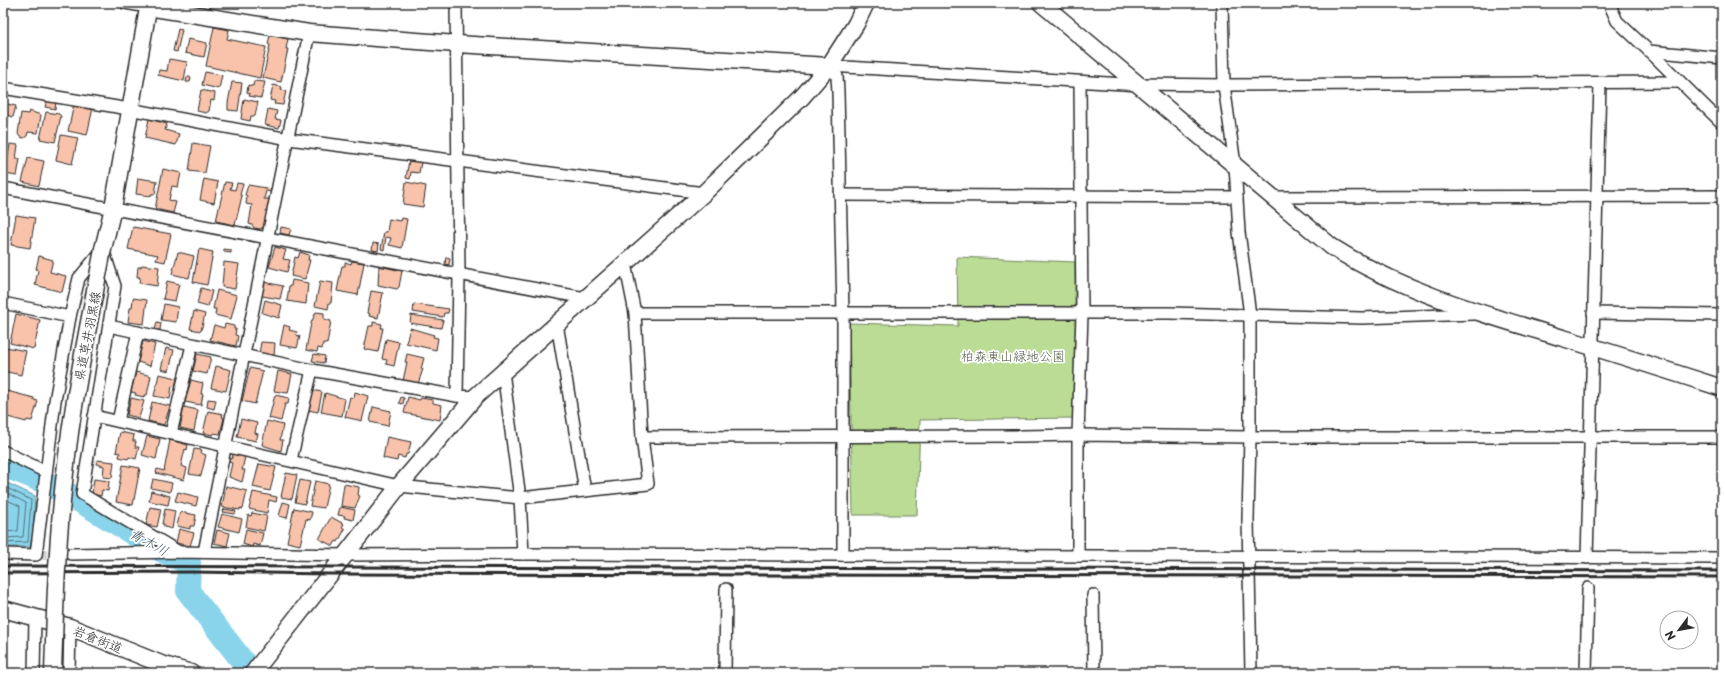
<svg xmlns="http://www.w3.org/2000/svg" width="1725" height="676" font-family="'Playpen Sans','Klee One',sans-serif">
<rect width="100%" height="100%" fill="#fff"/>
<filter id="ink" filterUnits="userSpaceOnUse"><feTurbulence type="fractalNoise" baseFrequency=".025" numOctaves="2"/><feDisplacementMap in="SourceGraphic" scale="8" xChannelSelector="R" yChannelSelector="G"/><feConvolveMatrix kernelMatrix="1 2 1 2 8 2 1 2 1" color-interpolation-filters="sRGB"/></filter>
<g filter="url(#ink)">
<polygon fill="#bbdc95" stroke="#738460" points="957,257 1075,262 1076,418 920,420 917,515 853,515 849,323 958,326"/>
<polygon fill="#8ad4eb" stroke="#64909e" points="3,481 35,496 32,547 3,547"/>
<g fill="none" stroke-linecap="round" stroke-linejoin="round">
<g stroke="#516f78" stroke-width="1">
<polyline points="3,486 31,500 28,542 3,543"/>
<polyline points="3,491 26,503 23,537 3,538"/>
<polyline points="3,498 20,506 18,531 3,532"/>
</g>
<path stroke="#8ad4eb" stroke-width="24" d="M3 466C45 478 89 506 126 529 147 542 166 555 189 562L188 591 244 663"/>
</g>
<g fill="#f9c3ab" stroke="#2b2b2b">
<polygon points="218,3 230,3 229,7 218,4"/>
<polygon points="214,27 229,30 227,39 266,47 260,78 206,66"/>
<polygon points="178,29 182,30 177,52 173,51"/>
<polygon points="270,35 288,39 286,49 288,49 281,82 263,78 270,45 268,44"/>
<polygon points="188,39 207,43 204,57 185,53"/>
<polygon points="169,59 187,62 184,81 158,75 159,70 167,71"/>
<polygon points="205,72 222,75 219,89 202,85"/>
<polygon points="187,77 191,77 190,82 186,82"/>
<polygon points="254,81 265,82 261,98 249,96 250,94 247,93 248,85 253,86"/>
<polygon points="232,82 242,83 238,111 228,110 228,103"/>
<polygon points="273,85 282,87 281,90 286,91 283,105 274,104 275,101 270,100"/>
<polygon points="201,90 215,93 214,101 211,100 209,111 206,113 197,111"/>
<polygon points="244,99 258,102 255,116 251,116 250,121 241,119"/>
<polygon points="47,100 56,102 55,109 45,107"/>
<polygon points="3,103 16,106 13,117 3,114"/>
<polygon points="74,104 93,108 87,135 68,131"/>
<polygon points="268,109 277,111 275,119 281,120 279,128 265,125"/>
<polygon points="29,111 41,115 38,133 28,132 27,136 24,138 20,137 18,134 21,113 28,114"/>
<polygon points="46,112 59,114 61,116 55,142 40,139"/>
<polygon points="3,118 8,118 7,134 3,134"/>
<polygon points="149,119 167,124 165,130 179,134 176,145 145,138"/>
<polygon points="61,135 78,138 72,164 56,160"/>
<polygon points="193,143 210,146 205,173 189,171"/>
<polygon points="10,144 18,145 16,159 20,159 17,176 5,174"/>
<polygon points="28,158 44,161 39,186 22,182"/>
<polygon points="409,160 421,162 419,173 411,172 410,179 406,178"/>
<polygon points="163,169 181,173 178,187 172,186 169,200 176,202 173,213 155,209"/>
<polygon points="138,178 157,181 155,194 151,194 151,196 136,194"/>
<polygon points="204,179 218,182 214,203 200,200"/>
<polygon points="225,182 232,183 230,189 235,190 237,183 243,184 240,195 242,196 235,225 216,221"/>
<polygon points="406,182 426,186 423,207 403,204"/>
<polygon points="248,185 272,189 272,192 266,191 264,199 269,199 265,226 260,229 254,228 252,225 249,224 252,205 246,204 247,196 245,195"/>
<polygon points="16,215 35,218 30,248 11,245"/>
<polygon points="401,218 407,219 402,248 389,245 391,238 386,237 384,250 381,249 384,232 387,232 389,219 400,221"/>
<polygon points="133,227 171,234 165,262 156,260 158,255 128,249"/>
<polygon points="281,227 291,229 289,235 280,233"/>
<polygon points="373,243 379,244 378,251 372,250"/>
<polygon points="275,247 286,250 283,259 290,260 287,272 269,267"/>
<polygon points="199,249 213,252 207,285 193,282"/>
<polygon points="224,249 231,250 231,253 224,252"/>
<polygon points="178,252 194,256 189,278 172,274"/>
<polygon points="300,252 309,255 308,260 310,260 305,279 291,276 295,257 298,258"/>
<polygon points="39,256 53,260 50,272 66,276 62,292 35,285 38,270 36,269"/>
<polygon points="446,257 450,258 449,265 445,264"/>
<polygon points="352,261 364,263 358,295 337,291 342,266 345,266 345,262 351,264"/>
<polygon points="224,262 239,264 235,289 222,287"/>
<polygon points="142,265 159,267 157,286 139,283 140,277 137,277 138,267 141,267"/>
<polygon points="379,266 402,271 399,287 397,289 378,285"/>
<polygon points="292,280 308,283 306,304 287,301 289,286 291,286"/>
<polygon points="167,281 179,284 175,301 163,299"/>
<polygon points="320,281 333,283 331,303 329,303 328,309 315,306"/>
<polygon points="264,282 283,286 280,299 262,296"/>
<polygon points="201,288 212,291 208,307 197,304"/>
<polygon points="217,290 237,295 231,319 215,315 216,309 213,309"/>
<polygon points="371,291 383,293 378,318 369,316 370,314 367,313"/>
<polygon points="133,298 147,300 144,324 128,322 130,308 132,308"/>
<polygon points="265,300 282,305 279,318 262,313"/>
<polygon points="164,304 178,307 176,322 161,320"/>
<polygon points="414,304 449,309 448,313 444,313 443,317 413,312"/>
<polygon points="194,311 205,314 201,331 190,329"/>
<polygon points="316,312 324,313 324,319 331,321 327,344 323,343 322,349 318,348 317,352 306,350 311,323"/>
<polygon points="16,314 40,320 34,349 10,343"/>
<polygon points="411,315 443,320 441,328 410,323"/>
<polygon points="157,322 161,323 160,330 155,330"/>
<polygon points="373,322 382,324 381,328 383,328 378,352 364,349 369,326 373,326"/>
<polygon points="225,324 234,326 234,329 236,329 235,335 238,336 236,346 210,340 214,325 224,328"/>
<polygon points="284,325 290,327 289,330 297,332 296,335 300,336 297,348 280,345"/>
<polygon points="410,328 434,335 433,337 438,338 436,350 406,343"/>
<polygon points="386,339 399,342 394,366 386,364 387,360 382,359"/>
<polygon points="143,341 155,344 150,366 138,362"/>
<polygon points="261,342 275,343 274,356 259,354"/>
<polygon points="6,347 26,351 21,375 3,371 3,362"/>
<polygon points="166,348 174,350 169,371 161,369"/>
<polygon points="197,354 211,357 207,374 193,371"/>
<polygon points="314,354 325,356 324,363 312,361"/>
<polygon points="407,354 424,358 421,369 423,369 418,384 403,381 407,362 405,362"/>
<polygon points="216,366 231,370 226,391 211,388"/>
<polygon points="250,368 263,371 255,404 242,401"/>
<polygon points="278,371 292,374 288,393 274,391"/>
<polygon points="136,372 151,376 147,395 144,395 144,397 135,395 136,393 131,392"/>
<polygon points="159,374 177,378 175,387 172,386 170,399 154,396"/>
<polygon points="191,380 203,383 201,394 203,394 201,405 185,402"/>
<polygon points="3,390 34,398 34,400 38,401 32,421 27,420 26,422 4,416 3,420"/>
<polygon points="312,390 322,392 318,412 308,410"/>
<polygon points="355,392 368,396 362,421 345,417 350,397 354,398"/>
<polygon points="325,393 345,399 342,416 321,412"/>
<polygon points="275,395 289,398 288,404 285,404 281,421 269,418"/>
<polygon points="401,397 404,398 403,404 399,403"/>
<polygon points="408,397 420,400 421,398 433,400 433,403 442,405 440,420 404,413"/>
<polygon points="131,398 144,401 139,418 127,415"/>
<polygon points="208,399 216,400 214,409 207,407"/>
<polygon points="152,402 170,406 164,425 148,421"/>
<polygon points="184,407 198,410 194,431 180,428"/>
<polygon points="373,407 391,411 388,426 370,422"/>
<polygon points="208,411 223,414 222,417 224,418 220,434 213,433 213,435 203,433"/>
<polygon points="241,419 257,423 255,433 258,434 256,441 237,437"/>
<polygon points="267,421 283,425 280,440 283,440 281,451 262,445"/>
<polygon points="120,432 134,435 133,441 136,441 135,447 139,447 136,459 129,457 128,459 119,457 120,453 116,452"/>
<polygon points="147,436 160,439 156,459 142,455"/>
<polygon points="387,437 411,442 408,454 406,454 405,458 398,456 397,461 383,458"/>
<polygon points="170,440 188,445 187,450 185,449 181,466 187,468 184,480 156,473 157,469 164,471"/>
<polygon points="194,449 202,450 201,453 206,455 201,476 189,474"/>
<polygon points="233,454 245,457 242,470 245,470 242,482 229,477 232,463 229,462 230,458 232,459"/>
<polygon points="97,460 114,462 112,478 103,477 104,466 96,464"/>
<polygon points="259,464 276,467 270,491 253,487"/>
<polygon points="123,465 140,468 133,505 116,502"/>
<polygon points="286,473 297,475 292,499 281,497"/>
<polygon points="94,479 109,481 108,491 102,490 101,496 92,494"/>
<polygon points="153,479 172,483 170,492 151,488"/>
<polygon points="300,480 310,482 305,504 295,502"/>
<polygon points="315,481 329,484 324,508 310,506"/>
<polygon points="344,484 359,487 358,495 360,496 355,508 341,506"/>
<polygon points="226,486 247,491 243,509 240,508 240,510 222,507"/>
<polygon points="151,491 170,496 168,505 149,501"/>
<polygon points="178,492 198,497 196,506 175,501"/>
<polygon points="253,492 277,497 276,502 269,500 267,513 249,509"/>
<polygon points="283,502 290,504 287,518 279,516"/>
<polygon points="150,507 161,509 157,527 146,525"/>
<polygon points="340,507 355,510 353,520 344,518 345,516 338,515"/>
<polygon points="294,508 312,512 310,520 306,519 300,545 287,542"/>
<polygon points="165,509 175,511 172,529 164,527 164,524 162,524"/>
<polygon points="224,509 236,511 235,514 223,512"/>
<polygon points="180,512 196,515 194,526 190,526 190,529 177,526"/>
<polygon points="252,513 267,516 264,531 246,527 248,515 251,516"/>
<polygon points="222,514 242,519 239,532 218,527"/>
<polygon points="331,517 344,524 342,527 345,529 338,542 336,541 333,546 319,539"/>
<polygon points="179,529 194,533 190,546 176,543"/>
<polygon points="246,529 263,533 260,546 253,544 252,547 243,544"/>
<polygon points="217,530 230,533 227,546 214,543"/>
</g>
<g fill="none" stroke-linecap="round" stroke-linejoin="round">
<polyline stroke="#d5d5d5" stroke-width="11" stroke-dasharray="11 5.5" stroke-linecap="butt" points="36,555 65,554"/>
<g stroke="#2b2b2b" stroke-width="14">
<g id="street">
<polyline points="125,3 148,7"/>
<polyline points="456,3 459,275 457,396"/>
<polyline points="1222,3 1224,85 1235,165 1239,232 1250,315 1250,437 1248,519 1251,673"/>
<polyline points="1609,3 1617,21 1649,51 1722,123"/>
<polyline points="1649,51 1722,58"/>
<polyline points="829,66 837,76 838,92 843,314 843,555"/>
<polyline points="829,66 1140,85"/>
<polyline points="1139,84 1224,85 1679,82"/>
<polyline points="3,88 129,109 289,139 704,193"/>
<path d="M3 188C197 223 391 263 585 298"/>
<polyline points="840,195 1237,197"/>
<polyline points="1273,197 1722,196"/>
<polyline points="625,263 635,313 642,437 1022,436 1078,435 1250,437 1722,437"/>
<polyline points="3,303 70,317"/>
<polyline points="635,313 1169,313 1362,318 1474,314"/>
<polyline points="1593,313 1722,315"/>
<polyline points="557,324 585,491"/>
<polyline points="109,326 312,370 457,396 475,397"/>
<polyline points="503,372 520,498 523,554"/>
<polyline points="94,416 399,486 520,498 648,484 642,437"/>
<polyline points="118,421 138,332"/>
<polyline points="171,433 192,345"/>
<polyline points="3,451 46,472"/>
<polyline points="291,460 312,370"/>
<polyline points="204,552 309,33"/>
<polyline points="3,554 36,555 55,401 70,317 79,278 103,249 115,286 82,494 179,552"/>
<polyline points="71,554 179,552 344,555 523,554 1722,558"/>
<polyline points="1078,556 1078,435 1082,314 1080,82"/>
<polyline points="1587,558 1600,83"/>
<polyline points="1093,595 1094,673"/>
<polyline points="34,673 35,617"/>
<polyline points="69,673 70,627"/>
<polyline points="725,673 726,589"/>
<polyline points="1586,673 1588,588"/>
</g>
</g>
<g stroke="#2b2b2b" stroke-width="19">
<g id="secondary">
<path d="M1041 3 1332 247C1403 292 1483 314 1563 338 1616 354 1669 371 1722 388"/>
<polyline points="148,7 309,33 457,44 829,66"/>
<polyline points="103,249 113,208 149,3"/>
<polyline points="3,609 70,627 161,664 191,673"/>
<polyline points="253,673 399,486 475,397 704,193 802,97 829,66 856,24 866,3"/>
</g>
</g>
<use href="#street" stroke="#fff" stroke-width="11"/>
<use href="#secondary" stroke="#fff" stroke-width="16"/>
<g stroke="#2b2b2b" stroke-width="3">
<polyline points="3,566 1722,571"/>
<polyline points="3,573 192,572 329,574 1722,577"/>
</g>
<g stroke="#2b2b2b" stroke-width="19" stroke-linecap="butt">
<path id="secondary-bridge" d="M53 673C55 606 57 540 65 473 73 398 89 324 103 249"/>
</g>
<use href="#secondary-bridge" stroke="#fff" stroke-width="16"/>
</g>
</g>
<g text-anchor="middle" stroke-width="3.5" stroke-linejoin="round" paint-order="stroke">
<g font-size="13" fill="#2b2b2b" stroke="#fff">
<text transform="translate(87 336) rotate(-79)" y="5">県道草井羽黒線</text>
<text transform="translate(98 639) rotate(22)" y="5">岩倉街道</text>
</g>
<g font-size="13" fill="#56604b" stroke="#fff">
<text x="1013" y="361">柏森東山緑地公園</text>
</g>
<g font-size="14" font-style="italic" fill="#485e65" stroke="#fff">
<text transform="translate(149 542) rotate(29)" y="5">青木川</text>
</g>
</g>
<rect width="1725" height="676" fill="none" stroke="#fff" stroke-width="16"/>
<rect x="8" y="8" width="1709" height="660" fill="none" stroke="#2b2b2b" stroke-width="1.5" filter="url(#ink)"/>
<g transform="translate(1679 630) rotate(238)"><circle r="19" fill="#ffffff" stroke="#aaaaaa"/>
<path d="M0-3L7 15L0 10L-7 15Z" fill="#2b2b2b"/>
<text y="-6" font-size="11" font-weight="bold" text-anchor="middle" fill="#2b2b2b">N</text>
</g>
</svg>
